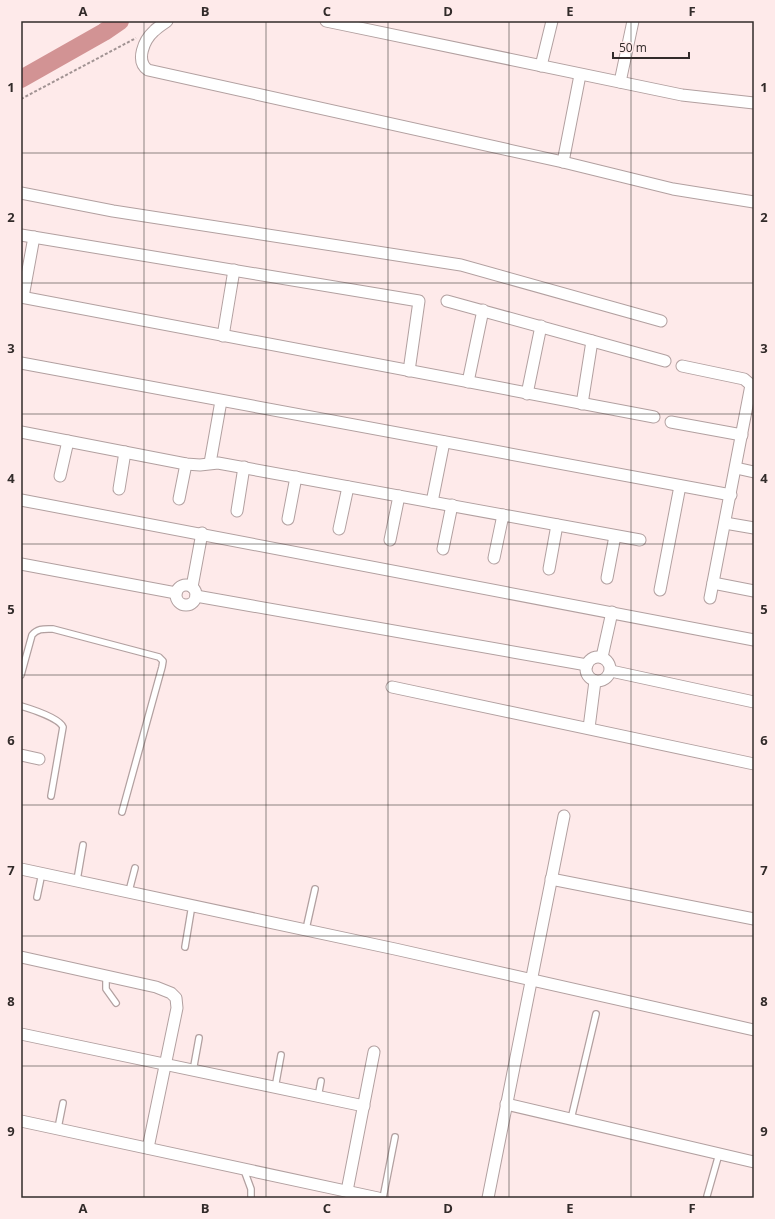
<svg xmlns="http://www.w3.org/2000/svg" width="775" height="1219" font-family="'Open Sans',sans-serif">
<rect width="100%" height="100%" fill="#feeaea"/>
<g fill="none" stroke-linecap="round" stroke-linejoin="round">
<polyline stroke="#d29394" stroke-width="18" points="21,79 104,32 120,21"/>
<g stroke="#b2a0a0" stroke-width="8">
<g id="service">
<path d="M21 675 32 635C38 628 44 629 53 629L159 657 163 661 162 667 122 812"/>
<path d="M21 706C31 709 59 718 63 727L51 796"/>
<polyline points="77,880 83,845"/>
<polyline points="129,891 135,868"/>
<polyline points="37,897 42,873"/>
<polyline points="306,929 315,889"/>
<polyline points="185,947 192,905"/>
<polyline points="106,976 106,989 116,1003"/>
<polyline points="193,1071 199,1038"/>
<polyline points="275,1088 281,1055"/>
<polyline points="318,1097 321,1081"/>
<polyline points="571,1119 596,1014"/>
<polyline points="58,1128 63,1103"/>
<polyline points="244,1170 251,1189 251,1198"/>
<polyline points="707,1196 719,1154"/>
<polyline points="383,1198 395,1137"/>
</g>
</g>
<g stroke="#b2a0a0" stroke-width="13">
<g id="minor">
<path d="M167 21C163 24 158 27 154 31 144 40 135 61 148 70L563 162 673 189 754 202"/>
<polyline points="326,21 682,95 754,103"/>
<polyline points="541,66 552,21"/>
<polyline points="620,82 633,21"/>
<polyline points="563,162 580,75"/>
<polyline points="21,193 113,211 461,265 661,321"/>
<polyline points="21,235 419,301 409,371"/>
<polyline points="21,297 654,417"/>
<polyline points="23,297 34,237"/>
<polyline points="447,301 665,361"/>
<polyline points="223,336 234,270"/>
<polyline points="21,363 731,495"/>
<polyline points="682,366 744,379 751,385 710,598"/>
<polyline points="468,382 483,310"/>
<polyline points="527,394 541,326"/>
<polyline points="582,404 592,341"/>
<polyline points="671,422 742,435"/>
<polyline points="21,432 186,464 200,465 218,463 640,540"/>
<polyline points="210,463 221,401"/>
<polyline points="736,468 754,472"/>
<polyline points="60,476 68,441"/>
<polyline points="119,489 125,452"/>
<polyline points="179,499 186,464"/>
<polyline points="21,500 754,640"/>
<polyline points="432,502 444,442"/>
<polyline points="237,511 244,467"/>
<polyline points="288,519 296,477"/>
<polyline points="725,523 754,528"/>
<polyline points="339,529 348,487"/>
<polyline points="390,540 399,496"/>
<polyline points="443,549 452,505"/>
<polyline points="494,558 503,515"/>
<polyline points="21,564 176,593"/>
<polyline points="549,569 557,525"/>
<polyline points="607,578 615,536"/>
<polyline points="713,583 754,591"/>
<circle cx="186" cy="595" r="10"/>
<polyline points="192,587 202,533"/>
<polyline points="660,590 680,486"/>
<polyline points="196,596 587,665"/>
<circle cx="598" cy="669" r="12"/>
<polyline points="602,657 612,612"/>
<polyline points="611,671 754,702"/>
<polyline points="392,687 754,764"/>
<polyline points="589,728 595,681"/>
<polyline points="21,755 39,759"/>
<polyline points="21,869 395,949 754,1030"/>
<polyline points="551,879 754,919"/>
<polyline points="21,957 156,987 171,993 176,998 177,1008 148,1148"/>
<polyline points="21,1034 364,1106"/>
<polyline points="506,1104 754,1162"/>
<polyline points="21,1121 378,1198"/>
<polyline points="347,1191 374,1052"/>
<polyline points="488,1198 564,816"/>
</g>
</g>
<polyline stroke="#a19393" stroke-width="2" stroke-dasharray="3 2" stroke-linecap="butt" points="21,99 136,38"/>
<use href="#service" stroke="#fff" stroke-width="5.5"/>
<use href="#minor" stroke="#fff" stroke-width="11"/>
</g>
<path fill="none" stroke="#322b2a" stroke-width="1" stroke-opacity="0.55" d="M144 21V1198M266 21V1198M388 21V1198M509 21V1198M631 21V1198M21 153H754M21 283H754M21 414H754M21 544H754M21 675H754M21 805H754M21 936H754M21 1066H754"/>
<rect width="775" height="1219" fill="none" stroke="#feeaea" stroke-width="44"/>
<path d="M613 52v6h76v-6" fill="none" stroke="#322b2a" stroke-width="2"/>
<text x="619" y="52" font-size="12" fill="#322b2a" stroke="#feeaea" stroke-width="3" paint-order="stroke">50 m</text>
<rect x="22" y="22" width="731" height="1175" fill="none" stroke="#322b2a" stroke-width="1.5"/>
<g font-size="13" text-anchor="middle" font-weight="bold" fill="#322b2a">
<text x="83" y="16">A</text>
<text x="205" y="16">B</text>
<text x="327" y="16">C</text>
<text x="448" y="16">D</text>
<text x="570" y="16">E</text>
<text x="692" y="16">F</text>
<text x="11" y="92">1</text>
<text x="764" y="92">1</text>
<text x="11" y="222">2</text>
<text x="764" y="222">2</text>
<text x="11" y="353">3</text>
<text x="764" y="353">3</text>
<text x="11" y="483">4</text>
<text x="764" y="483">4</text>
<text x="11" y="614">5</text>
<text x="764" y="614">5</text>
<text x="11" y="745">6</text>
<text x="764" y="745">6</text>
<text x="11" y="875">7</text>
<text x="764" y="875">7</text>
<text x="11" y="1006">8</text>
<text x="764" y="1006">8</text>
<text x="11" y="1136">9</text>
<text x="764" y="1136">9</text>
<text x="83" y="1213">A</text>
<text x="205" y="1213">B</text>
<text x="327" y="1213">C</text>
<text x="448" y="1213">D</text>
<text x="570" y="1213">E</text>
<text x="692" y="1213">F</text>
</g>
</svg>
